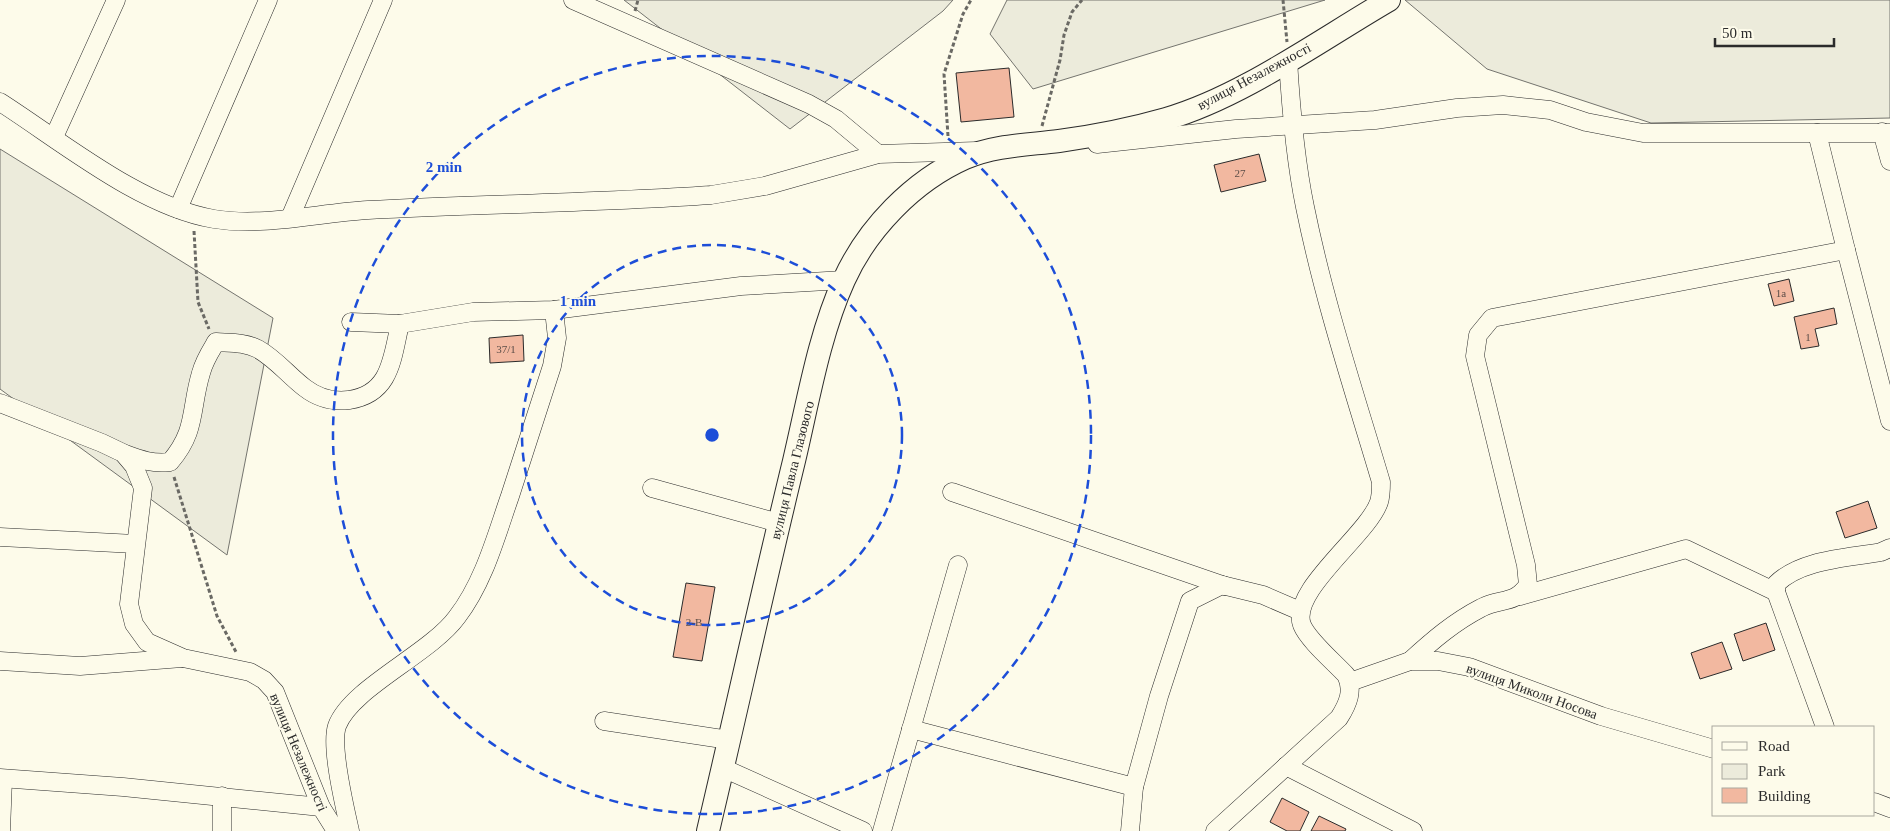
<svg xmlns="http://www.w3.org/2000/svg" width="1890" height="831" font-family="'Times New Roman',serif">
<rect width="100%" height="100%" fill="#fdfbea"/>
<g fill="#ecebdb" stroke="#74746e">
<polygon points="624,0 953,0 943,11 790,129"/>
<polygon points="1007,0 1325,0 1033,89 990,34"/>
<polygon points="1405,0 1890,0 1890,118 1651,123 1487,69"/>
<polygon points="0,149 273,318 227,555 0,389"/>
</g>
<g fill="#f2b8a0" stroke="#2b2b2b">
<polygon points="1009,68 1014,117 961,122 956,73"/>
<polygon points="1259,154 1266,181 1221,192 1214,165"/>
<polygon points="1789,279 1794,301 1774,306 1768,284"/>
<polygon points="1834,308 1837,324 1815,329 1819,346 1801,349 1794,317"/>
<polygon points="523,335 524,361 490,363 489,338"/>
<polygon points="1868,501 1877,528 1845,538 1836,512"/>
<polygon points="686,583 715,587 702,661 673,657"/>
<polygon points="1766,623 1775,650 1743,661 1734,634"/>
<polygon points="1722,642 1732,669 1700,679 1691,653"/>
<polygon points="1282,798 1309,812 1300,831 1287,831 1270,822"/>
<polygon points="1319,816 1346,829 1345,831 1311,831"/>
</g>
<g fill="none" stroke-linecap="round" stroke-linejoin="round">
<g stroke="#2b2b2b" stroke-width="19">
<g id="minor">
<polyline points="573,0 809,104 836,119 878,154"/>
<path d="M0 102C61 141 141 207 214 219 264 227 318 213 368 210 482 204 596 203 711 195L765 186 878 154 977 151"/>
<polyline points="1882,132 1890,161"/>
<polyline points="54,137 116,0"/>
<polyline points="1097,144 1236,129 1375,120 1457,108 1503,105 1550,110 1586,122 1643,133 1890,133"/>
<polyline points="178,209 268,0"/>
<polyline points="290,218 383,0"/>
<polyline points="1846,250 1890,421"/>
<polyline points="351,322 400,324 473,312 554,310 741,286 844,280"/>
<polyline points="0,403 102,443 123,453 134,466 143,488 129,604 134,624 147,642 183,658 250,672 264,680 275,692 321,807 336,831"/>
<path d="M125 454C141 460 153 464 170 462 197 431 190 409 201 373 204 361 210 352 216 342 230 343 245 342 258 349 276 359 289 376 305 388 318 398 333 402 349 400 391 394 392 358 400 324"/>
<polyline points="652,488 779,523"/>
<polyline points="952,492 1225,586"/>
<polyline points="0,537 135,544"/>
<polyline points="1520,596 1686,549 1776,592"/>
<polyline points="0,661 80,666 182,658"/>
<path d="M1410 661C1433 640 1454 622 1481 608 1501 597 1513 606 1528 585L1526 565 1475 356 1478 335 1492 318 1846 250 1817 133"/>
<polyline points="1350,682 1410,661 1438,661 1469,667 1601,716 1714,749"/>
<polyline points="604,721 729,740"/>
<path d="M1825 727 1776 592V584C1801 559 1849 558 1881 552L1890 548"/>
<polyline points="911,729 1134,787"/>
<polyline points="1286,766 1413,831"/>
<polyline points="723,768 863,831"/>
<polyline points="0,778 123,787 321,807"/>
<polyline points="222,796 222,831"/>
<polyline points="1874,802 1890,808"/>
<polyline points="1,831 3,779"/>
<path d="M350 831C345 808 330 747 337 726 351 688 430 654 457 617 484 582 496 536 510 496 524 452 538 409 552 366L557 338 554 310"/>
<polyline points="882,831 958,565"/>
<polyline points="1130,831 1134,787 1159,696 1190,601 1222,585 1263,595 1300,611"/>
<path d="M1215 831 1339 718C1348 704 1354 690 1346 675 1334 662 1308 640 1302 625 1289 591 1368 535 1379 502 1381 496 1381 488 1381 482 1354 391 1324 301 1305 207 1295 159 1291 110 1288 60"/>
</g>
</g>
<g stroke="#2b2b2b" stroke-width="24">
<path id="major" d="M708 831C737 708 764 584 794 461 808 402 819 335 844 280 867 229 913 181 965 158 995 145 1027 145 1059 141 1095 136 1131 129 1166 119 1242 97 1320 40 1389 0"/>
</g>
<g stroke="#6a6964" stroke-width="3" stroke-dasharray="4 2.5" stroke-linecap="butt">
<polyline points="1283,0 1287,42"/>
<polyline points="635,11 638,0"/>
<polyline points="1042,126 1060,60 1064,35 1072,12 1082,0"/>
<polyline points="948,136 944,74 963,14 971,0"/>
<polyline points="194,231 198,302 209,329"/>
<polyline points="174,477 217,616 236,652"/>
</g>
<use href="#minor" stroke="#fdfbea" stroke-width="18"/>
<use href="#major" stroke="#fdfbea" stroke-width="22"/>
</g>
<g fill="none" stroke="#1d4ed8" stroke-width="2.5" stroke-dasharray="9 6">
<circle cx="712" cy="435" r="190"/>
<circle cx="712" cy="435" r="379"/>
</g>
<g text-anchor="middle" stroke-width="4" stroke-linejoin="round" paint-order="stroke">
<g font-size="11" fill="#5d4e48">
<text x="1240" y="177">27</text>
<text x="1781" y="297">1а</text>
<text x="1808" y="341">1</text>
<text x="506" y="353">37/1</text>
<text x="694" y="626">2-В</text>
</g>
<g font-size="14" fill="#2b2b2b" stroke="#fdfbea">
<text transform="translate(1254 76) rotate(-28)" y="5">вулиця Незалежності</text>
<text transform="translate(792 470) rotate(-76)" y="5">вулиця Павла Глазового</text>
<text transform="translate(1532 691) rotate(20)" y="5">вулиця Миколи Носова</text>
<text transform="translate(299 752) rotate(67)" y="5">вулиця Незалежності</text>
</g>
</g>
<circle cx="712" cy="435" r="8" fill="#1d4ed8" stroke="#fdfbea" stroke-width="2.5"/>
<g font-size="15" text-anchor="middle" font-weight="bold" fill="#1d4ed8" stroke="#fdfbea" stroke-width="4" stroke-linejoin="round" paint-order="stroke">
<text x="444" y="172">2 min</text>
<text x="578" y="306">1 min</text>
</g>
<rect x="1712" y="726" width="162" height="90" fill="#fdfbea" stroke="#a9a89e"/>
<rect x="1722" y="742" width="25" height="8" fill="#fdfbea" stroke="#a9a89e"/>
<text x="1758" y="751" font-size="15" fill="#2b2b2b">Road</text>
<rect x="1722" y="764" width="25" height="15" fill="#ecebdb" stroke="#a9a89e"/>
<text x="1758" y="776" font-size="15" fill="#2b2b2b">Park</text>
<rect x="1722" y="788" width="25" height="15" fill="#f2b8a0" stroke="#a9a89e"/>
<text x="1758" y="801" font-size="15" fill="#2b2b2b">Building</text>
<path d="M1715 38v8h119v-8" fill="none" stroke="#2b2b2b" stroke-width="2.5"/>
<text x="1722" y="38" font-size="15" fill="#2b2b2b" stroke="#fdfbea" stroke-width="4" paint-order="stroke">50 m</text>
</svg>
